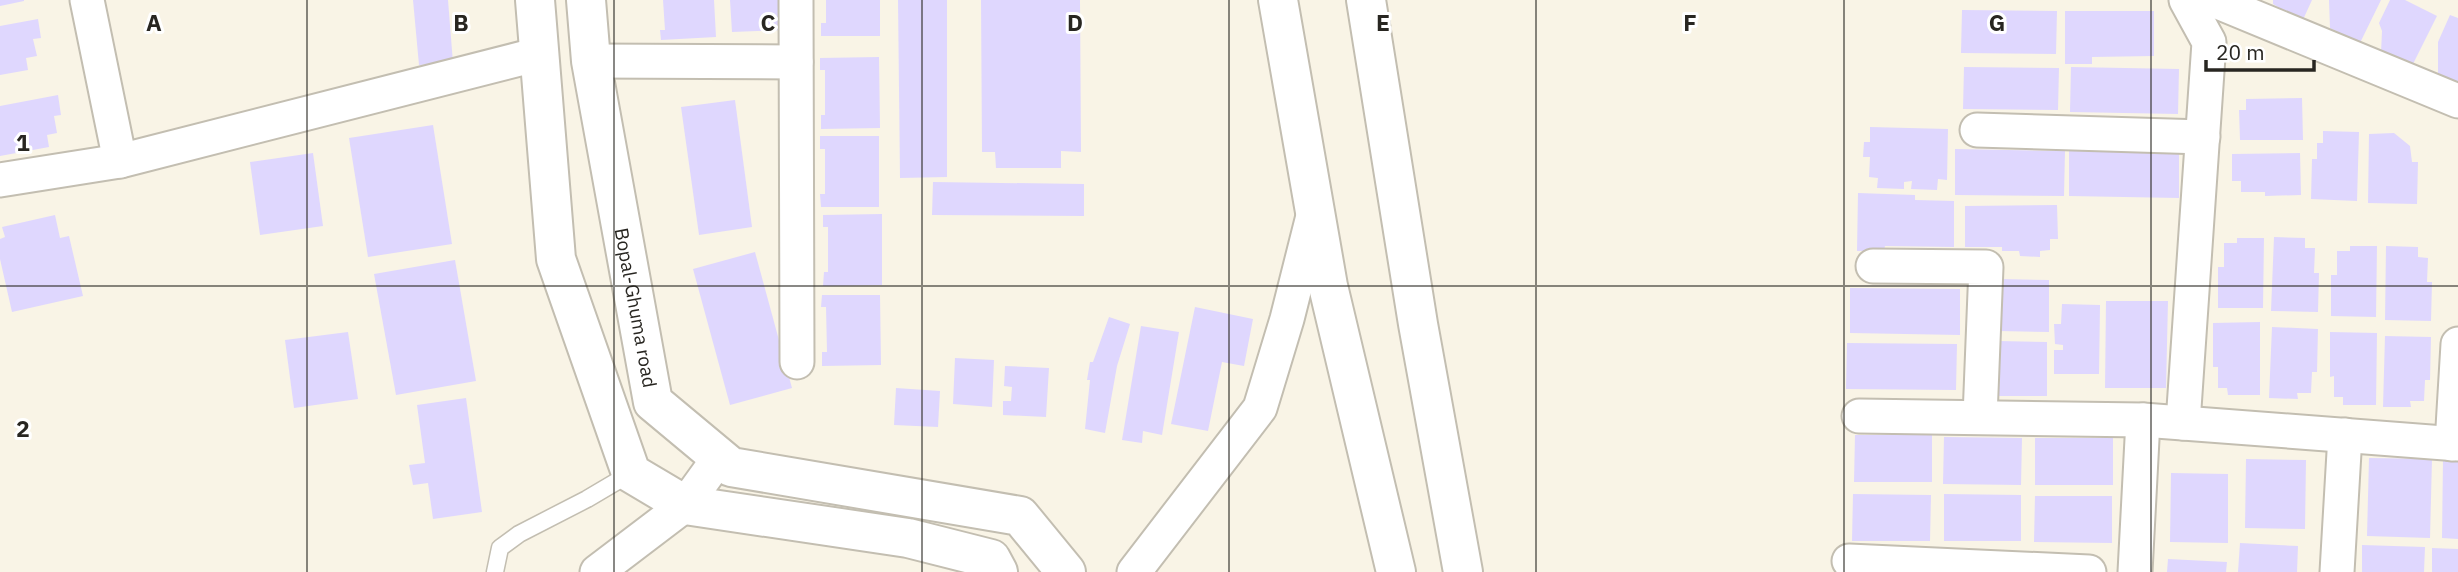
<svg xmlns="http://www.w3.org/2000/svg" width="2458" height="572" font-family="'IBM Plex Sans',sans-serif">
<rect width="100%" height="100%" fill="#f9f4e6"/>
<g fill="#dfd7fe">
<polygon points="0,0 24,0 24,1 0,6"/>
<polygon points="413,0 448,0 453,63 419,65"/>
<polygon points="663,0 714,0 716,37 661,40 660,30 665,30"/>
<polygon points="730,0 783,0 785,30 732,32"/>
<polygon points="826,0 880,0 880,36 821,36 821,23 826,23"/>
<polygon points="898,0 947,0 947,177 900,178"/>
<polygon points="981,0 1080,0 1081,152 1061,151 1061,168 996,168 995,152 982,152"/>
<polygon points="2273,0 2312,0 2301,24 2276,11 2278,7 2273,4"/>
<polygon points="2329,0 2381,0 2358,47 2334,35 2336,31 2330,28"/>
<polygon points="2390,0 2405,0 2437,16 2409,72 2381,53 2382,31 2379,23"/>
<polygon points="1962,10 2057,11 2056,54 1961,53"/>
<polygon points="2065,11 2154,11 2154,56 2092,57 2092,64 2065,64"/>
<polygon points="2450,15 2458,18 2458,88 2442,80 2444,76 2438,73 2438,42"/>
<polygon points="38,19 41,38 33,39 37,56 26,58 28,70 0,75 0,26"/>
<polygon points="879,57 880,128 821,129 821,115 825,115 825,70 820,70 820,58"/>
<polygon points="1964,67 2059,68 2058,110 1963,109"/>
<polygon points="2071,67 2179,69 2178,114 2070,112"/>
<polygon points="58,95 61,115 54,116 57,133 47,135 49,147 0,156 0,106"/>
<polygon points="2302,98 2303,140 2240,140 2239,110 2246,110 2246,99"/>
<polygon points="735,100 752,227 699,235 681,107"/>
<polygon points="433,125 452,244 368,257 349,138"/>
<polygon points="1870,127 1948,129 1947,180 1938,179 1937,190 1911,189 1912,181 1904,182 1904,189 1877,188 1878,178 1869,177 1870,157 1863,157 1864,142 1870,142"/>
<polygon points="2323,131 2359,132 2357,201 2311,199 2312,159 2317,159 2317,143 2323,143"/>
<polygon points="2394,133 2410,146 2412,162 2418,162 2417,204 2368,203 2369,134"/>
<polygon points="820,136 879,136 879,207 821,207 820,194 825,194 825,149 820,149"/>
<polygon points="1955,149 2065,151 2064,196 1955,195"/>
<polygon points="2069,150 2179,152 2179,198 2069,196"/>
<polygon points="313,153 323,226 260,235 250,162"/>
<polygon points="2300,153 2301,195 2265,196 2265,192 2241,192 2241,181 2232,181 2232,154"/>
<polygon points="933,182 1084,184 1084,216 932,215"/>
<polygon points="1858,193 1915,195 1915,200 1954,201 1954,247 1885,246 1884,251 1857,251"/>
<polygon points="2057,205 2058,239 2050,239 2050,250 2040,251 2040,257 2020,256 2019,251 2002,251 2002,247 1965,247 1965,206"/>
<polygon points="882,214 882,285 823,286 824,272 828,272 828,227 823,227 823,215"/>
<polygon points="55,215 60,238 69,236 83,296 12,312 0,259 0,239 5,237 2,227"/>
<polygon points="2274,237 2305,238 2305,248 2315,248 2314,273 2319,273 2318,312 2271,311"/>
<polygon points="2237,238 2264,238 2263,308 2218,308 2218,267 2224,267 2224,243 2237,243"/>
<polygon points="2350,246 2377,246 2376,317 2331,316 2331,275 2337,275 2337,251 2350,251"/>
<polygon points="2386,246 2418,247 2418,257 2428,258 2427,282 2432,282 2431,321 2385,320"/>
<polygon points="755,252 792,388 730,405 693,269"/>
<polygon points="455,260 476,381 396,395 374,274"/>
<polygon points="2000,279 2049,280 2049,332 1999,331"/>
<polygon points="1850,288 1960,289 1960,335 1850,333"/>
<polygon points="822,295 880,295 881,365 822,366 822,352 827,352 826,307 821,307"/>
<polygon points="2106,301 2168,301 2166,388 2105,388"/>
<polygon points="2062,304 2100,305 2099,374 2054,374 2054,350 2063,350 2063,345 2055,344 2054,324 2061,324"/>
<polygon points="1195,307 1253,319 1244,366 1222,362 1208,431 1171,424"/>
<polygon points="1109,317 1130,324 1117,366 1105,433 1085,429 1090,380 1087,380 1090,362 1093,362"/>
<polygon points="2260,322 2260,395 2228,395 2227,388 2218,388 2218,367 2213,367 2213,323"/>
<polygon points="1141,326 1179,332 1162,435 1143,431 1142,443 1122,440"/>
<polygon points="2272,327 2318,329 2317,372 2312,372 2311,393 2297,393 2298,399 2269,398"/>
<polygon points="348,332 358,399 294,408 285,340"/>
<polygon points="2330,332 2377,333 2376,405 2343,405 2343,397 2334,397 2334,376 2330,377"/>
<polygon points="2385,336 2431,337 2430,380 2425,380 2424,401 2410,401 2411,407 2383,407"/>
<polygon points="1998,341 2047,342 2047,396 1997,396"/>
<polygon points="1847,343 1957,344 1956,390 1846,389"/>
<polygon points="955,358 994,360 992,407 953,404"/>
<polygon points="1005,366 1049,368 1046,417 1003,415 1003,401 1011,401 1012,387 1004,386"/>
<polygon points="896,388 940,391 938,427 894,425"/>
<polygon points="466,398 482,512 433,519 428,483 413,485 409,465 425,463 417,405"/>
<polygon points="1855,435 1932,435 1932,482 1854,482"/>
<polygon points="1944,437 2022,438 2021,485 1943,484"/>
<rect x="2035" y="438" width="78" height="47"/>
<polygon points="2369,458 2432,459 2430,538 2367,536"/>
<polygon points="2246,459 2306,460 2305,529 2245,528"/>
<polygon points="2443,460 2458,460 2458,539 2442,538"/>
<polygon points="2171,473 2228,474 2228,543 2170,542"/>
<polygon points="1853,494 1931,495 1930,541 1852,541"/>
<polygon points="1944,494 2021,495 2021,541 1944,541"/>
<polygon points="2035,496 2112,496 2112,543 2034,542"/>
<polygon points="2240,543 2298,546 2297,572 2238,572"/>
<polygon points="2362,545 2425,547 2424,572 2362,572"/>
<polygon points="2432,548 2458,549 2458,572 2432,572"/>
<polygon points="2168,559 2227,562 2226,572 2167,572"/>
</g>
<g fill="none" stroke-linecap="round" stroke-linejoin="round">
<g stroke="#c3beb1" stroke-width="19">
<polyline id="lane" points="495,572 500,548 519,534 587,499 631,473"/>
</g>
<g stroke="#c3beb1" stroke-width="37">
<g id="street">
<polyline points="87,0 120,161"/>
<polyline points="796,0 797,362"/>
<polyline points="2213,0 2458,101"/>
<polyline points="591,61 796,62"/>
<polyline points="1977,130 2203,137"/>
<polyline points="0,180 120,161 539,54"/>
<polyline points="1873,266 1986,267 1980,417"/>
<polyline points="1859,416 2143,420 2458,444"/>
<polyline points="2183,423 2209,42 2186,0"/>
<polyline points="2452,444 2458,344"/>
<polyline points="1849,561 2089,572"/>
<polyline points="597,572 685,505 719,458"/>
<polyline points="1134,572 1260,408 1287,319 1314,212"/>
<polyline points="2135,572 2143,420"/>
<polyline points="2337,572 2345,435"/>
</g>
</g>
<g stroke="#c3beb1" stroke-width="42">
<g id="secondary">
<polyline points="535,0 556,259 631,473 685,505 908,538 991,559 998,572"/>
<path id="s1" d="M586 0 591 61 653 402 731 467 1020 516 1066 572"/>
<polyline points="1278,0 1328,286 1396,572"/>
<polyline points="1366,0 1418,324 1463,572"/>
</g>
</g>
<use href="#lane" stroke="#fff" stroke-width="16"/>
<use href="#street" stroke="#fff" stroke-width="33"/>
<use href="#secondary" stroke="#fff" stroke-width="38"/>
</g>
<path fill="none" stroke="#282621" stroke-width="2" stroke-opacity="0.55" d="M307 0V572M614 0V572M922 0V572M1229 0V572M1536 0V572M1844 0V572M2151 0V572M0 286H2458"/>
<g text-anchor="middle" stroke-width="6" stroke-linejoin="round" paint-order="stroke">
<g font-size="19" fill="#282621" stroke="#fff">
<text dy="7" stroke="none"><textPath href="#s1" startOffset="312">Bopal-Ghuma road</textPath></text>
</g>
</g>
<g font-size="23" text-anchor="middle" font-weight="bold" fill="#282621" stroke="#fff" stroke-width="6" stroke-linejoin="round" paint-order="stroke">
<text x="154" y="31">A</text>
<text x="461" y="31">B</text>
<text x="768" y="31">C</text>
<text x="1075" y="31">D</text>
<text x="1383" y="31">E</text>
<text x="1690" y="31">F</text>
<text x="1997" y="31">G</text>
<text x="23" y="151">1</text>
<text x="23" y="437">2</text>
</g>
<path d="M2206 60v10h108v-10" fill="none" stroke="#282621" stroke-width="3.5"/>
<text x="2216" y="60" font-size="21" fill="#282621" stroke="#ffffff" stroke-width="5" paint-order="stroke">20 m</text>
</svg>
